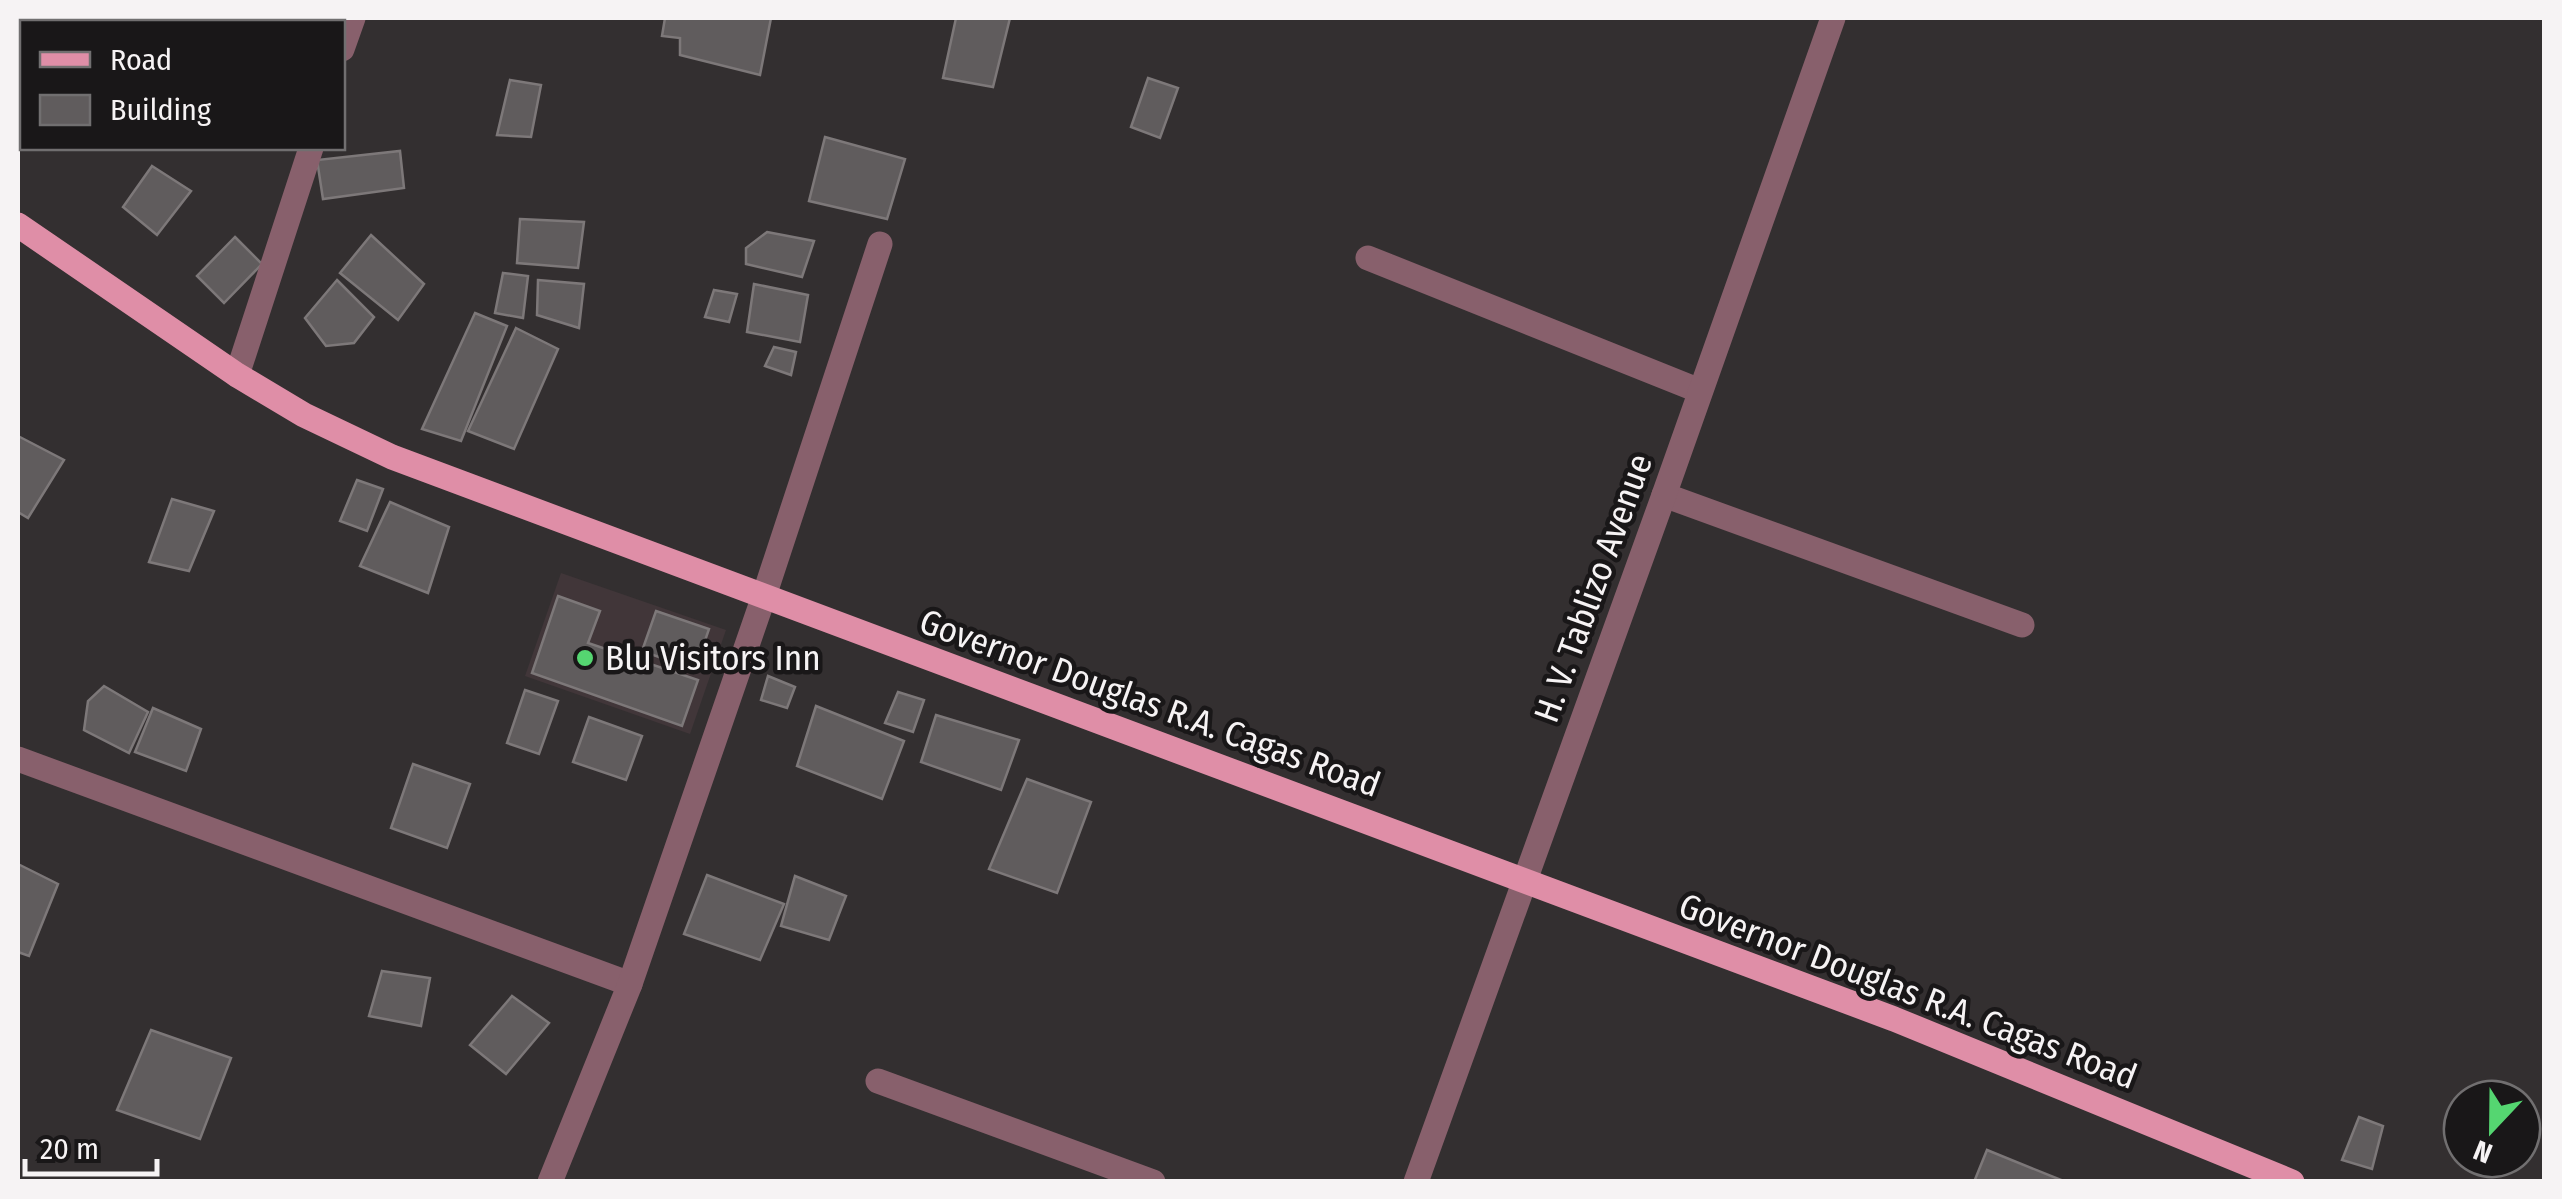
<svg xmlns="http://www.w3.org/2000/svg" width="2562" height="1199" font-family="'Fira Sans Condensed',sans-serif">
<rect width="100%" height="100%" fill="#332f30"/>
<polygon fill="#413639" points="561,573 726,630 690,734 525,676"/>
<g fill="none" stroke-linecap="round" stroke-linejoin="round">
<polyline stroke="#031a07" stroke-width="80" points="18,44 22,38"/>
</g>
<g fill="#605c5d" stroke="#7d7879" stroke-width="2.5">
<polygon points="665,18 771,18 760,75 680,55 680,38 662,36"/>
<polygon points="956,18 1010,18 993,87 943,78"/>
<polygon points="1148,78 1178,88 1160,138 1131,127"/>
<polygon points="510,80 541,85 531,137 497,135"/>
<polygon points="825,137 905,159 887,219 809,201"/>
<polygon points="400,151 404,188 323,199 317,160"/>
<polygon points="152,166 191,191 157,235 123,207"/>
<polygon points="520,219 584,222 578,268 517,263"/>
<polygon points="767,232 814,241 802,277 746,264 746,248"/>
<polygon points="371,235 424,284 398,320 340,273"/>
<polygon points="235,237 262,264 224,303 197,276"/>
<polygon points="503,273 528,276 523,318 495,313"/>
<polygon points="337,280 374,317 354,343 326,346 305,318"/>
<polygon points="538,280 584,284 579,328 537,315"/>
<polygon points="754,284 808,295 800,342 747,332"/>
<polygon points="714,290 737,294 729,322 705,317"/>
<polygon points="475,313 507,326 461,441 422,429"/>
<polygon points="516,328 558,349 514,449 468,431"/>
<polygon points="774,347 796,352 791,375 765,366"/>
<polygon points="18,436 64,460 28,518 18,512"/>
<polygon points="357,480 383,489 367,531 340,521"/>
<polygon points="172,499 214,511 189,571 149,562"/>
<polygon points="390,502 449,527 428,593 360,566"/>
<polygon points="558,596 600,611 588,643 698,680 682,726 532,673"/>
<polygon points="656,611 709,629 695,670 642,651"/>
<polygon points="768,676 795,687 787,708 761,700"/>
<polygon points="104,686 148,712 129,753 84,730 88,701"/>
<polygon points="525,690 558,701 539,754 507,743"/>
<polygon points="898,692 924,700 913,732 885,723"/>
<polygon points="816,706 904,741 882,799 797,766"/>
<polygon points="153,708 201,729 186,771 135,752"/>
<polygon points="936,715 1019,740 1001,790 921,762"/>
<polygon points="589,717 642,736 626,780 573,762"/>
<polygon points="413,764 470,784 447,848 391,828"/>
<polygon points="1027,779 1091,802 1057,893 989,869"/>
<polygon points="18,864 58,884 29,956 18,952"/>
<polygon points="707,875 784,904 760,960 684,934"/>
<polygon points="795,876 846,896 829,940 781,926"/>
<polygon points="382,971 430,978 421,1026 369,1016"/>
<polygon points="512,996 549,1023 506,1074 470,1045"/>
<polygon points="151,1030 231,1058 200,1139 117,1110"/>
<polygon points="2359,1117 2383,1126 2372,1169 2342,1160"/>
<polygon points="1987,1150 2066,1182 1974,1182"/>
</g>
<g fill="none" stroke-linecap="round" stroke-linejoin="round">
<g stroke="#88606c" stroke-width="25">
<polyline points="342,49 353,18"/>
<polyline points="1368,258 1700,391"/>
<polyline points="237,375 311,148"/>
<polyline points="1664,495 2022,625"/>
<polyline points="18,759 630,984"/>
<polyline points="878,1081 1153,1182"/>
<polyline points="550,1182 630,984 764,596 880,244"/>
<polyline points="1416,1182 1664,495 1833,18"/>
</g>
<polyline stroke="#df8ea7" stroke-width="25" points="18,225 237,375 304,415 392,457 1894,1019 2292,1182"/>
</g>
<circle fill="#55d671" stroke="#191718" stroke-width="4" cx="585" cy="658" r="10"/>
<g text-anchor="middle" stroke-width="9" stroke-linejoin="round" paint-order="stroke">
<g font-size="35" fill="#f6f3f4" stroke="#191718">
<text transform="translate(1593 588) rotate(-70)" y="12">H. V. Tablizo Avenue</text>
<text transform="translate(1150 703) rotate(20)" y="12">Governor Douglas R.A. Cagas Road</text>
<text transform="translate(1908 991) rotate(21)" y="12">Governor Douglas R.A. Cagas Road</text>
</g>
<g font-size="35" fill="#f6f3f4" stroke="#191718" text-anchor="start">
<text x="605" y="670">Blu Visitors Inn</text>
</g>
</g>
<rect width="2562" height="1199" fill="none" stroke="#f6f3f4" stroke-width="40"/>
<rect x="20" y="20" width="325" height="130" fill="#191718" stroke="#716f70" stroke-width="2.5"/>
<rect x="40" y="52" width="50" height="15" fill="#df8ea7" stroke="#716f70" stroke-width="2.5"/>
<text x="110" y="70" font-size="30" fill="#f6f3f4">Road</text>
<rect x="40" y="95" width="50" height="30" fill="#605c5d" stroke="#716f70" stroke-width="2.5"/>
<text x="110" y="120" font-size="30" fill="#f6f3f4">Building</text>
<g transform="translate(2492 1129) rotate(202)"><circle r="48" fill="#191718" stroke="#716f70" stroke-width="2.5"/>
<path d="M0-8L18 38L0 25L-18 38Z" fill="#55d671"/>
<text y="-15" font-size="28" font-weight="bold" text-anchor="middle" fill="#f6f3f4">N</text>
</g>
<path d="M25 1159v15h132v-15" fill="none" stroke="#f6f3f4" stroke-width="5"/>
<text x="40" y="1159" font-size="30" fill="#f6f3f4" stroke="#191718" stroke-width="8" paint-order="stroke">20 m</text>
</svg>
